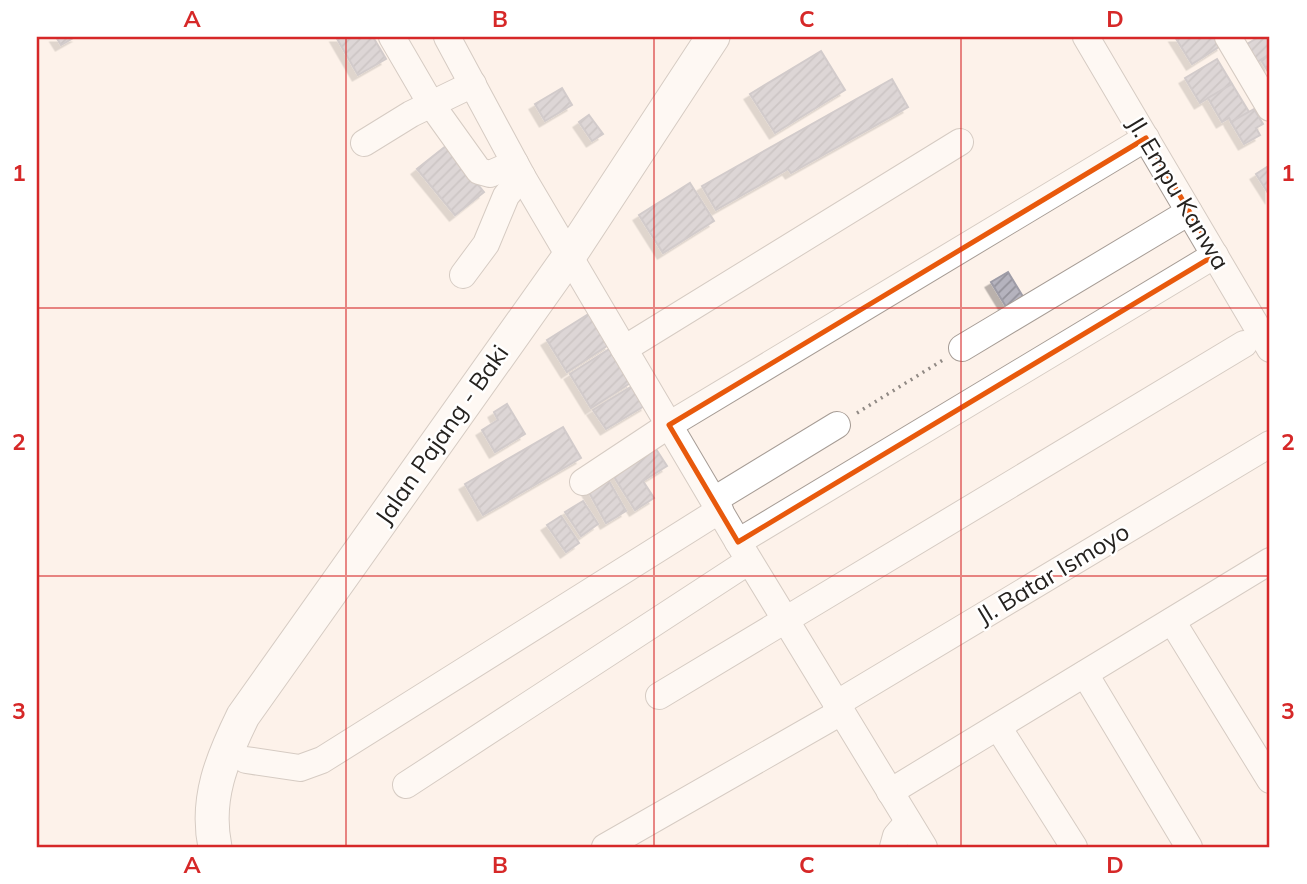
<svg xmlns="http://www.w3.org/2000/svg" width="1307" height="884" font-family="Mulish,sans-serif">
<defs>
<pattern id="building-hatch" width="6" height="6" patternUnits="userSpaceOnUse" patternTransform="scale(1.75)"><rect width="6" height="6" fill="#b5b3be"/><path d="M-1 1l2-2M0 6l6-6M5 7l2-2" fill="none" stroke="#93919a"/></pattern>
<filter id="shadow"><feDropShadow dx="-5.5" dy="5.5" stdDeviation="0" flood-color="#0004"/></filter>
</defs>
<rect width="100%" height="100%" fill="#fdf2ea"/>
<g fill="url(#building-hatch)" stroke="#9e9ca7" stroke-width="2" filter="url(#shadow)">
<polygon points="56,37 75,37 61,45"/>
<polygon points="336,37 373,37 386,59 358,75"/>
<polygon points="1175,37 1217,37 1222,45 1192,64"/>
<polygon points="1259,37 1270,37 1270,54 1251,66 1240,48"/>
<polygon points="821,51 845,90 775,133 750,94"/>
<polygon points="1270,54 1270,75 1261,60"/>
<polygon points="1217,59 1232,84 1200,103 1185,78"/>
<polygon points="892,79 908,107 791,173 788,169 716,210 702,186"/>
<polygon points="1232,84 1249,112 1231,122 1229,118 1222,122 1208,98"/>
<polygon points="562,88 572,105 545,121 535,104"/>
<polygon points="1254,109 1263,124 1256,128 1260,135 1244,144 1231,122"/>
<polygon points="589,115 603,134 592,141 579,122"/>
<polygon points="446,146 484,192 455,215 417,169"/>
<polygon points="1270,165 1270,196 1256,174"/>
<polygon points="690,183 714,221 663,253 639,215"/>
<polygon points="1008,272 1025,300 1008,310 991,282"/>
<polygon points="590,313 610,344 567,372 547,340"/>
<polygon points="611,348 632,382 591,408 570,374"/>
<polygon points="634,385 646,405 606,429 593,410"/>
<polygon points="507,404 525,434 495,452 482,430 498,420 494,412"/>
<polygon points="563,427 581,458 483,515 465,484"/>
<polygon points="654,446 667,466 643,481 654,498 635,510 611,472"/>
<polygon points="606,476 626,511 606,523 586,487"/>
<polygon points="583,501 598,524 581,536 565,512"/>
<polygon points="561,516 579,543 566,552 547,525"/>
</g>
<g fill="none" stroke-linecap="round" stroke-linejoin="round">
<g stroke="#a69c95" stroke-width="28">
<g id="minor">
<polyline points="392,37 431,104 479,171 490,174 515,163"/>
<polyline points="447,37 522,176 738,542 924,847"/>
<polyline points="1086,37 1270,349"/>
<polyline points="1228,37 1270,108"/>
<polyline points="364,143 411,114 473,84"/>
<polyline points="463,275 486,244 506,196 522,176"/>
<polyline points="962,348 1189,212"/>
<polyline points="624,349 960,142"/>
<polyline points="583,482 669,425 1146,138"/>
<polyline points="714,500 837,425"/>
<polyline points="738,542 1215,255"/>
<polyline points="1172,621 1270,780"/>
<polyline points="1085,674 1189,847"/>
<polyline points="659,696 1244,344"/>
<polyline points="836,704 1270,444"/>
<polyline points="998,727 1074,847"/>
<polyline points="246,760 300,768 322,760 720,510"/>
<polyline points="406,785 749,561"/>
<polyline points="890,792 1270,561"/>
<polyline points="605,847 841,712"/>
<polyline points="893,847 896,836 908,822"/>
</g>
</g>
<g stroke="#a69c95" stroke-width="35">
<path id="major" d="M215 847C205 799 222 759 243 716L570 255 713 37"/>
</g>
<polyline stroke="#918a85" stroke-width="3.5" stroke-dasharray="2 5" stroke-linecap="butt" points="857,413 943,360"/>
<use href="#minor" stroke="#fff" stroke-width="26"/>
<use href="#major" stroke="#fff" stroke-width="33"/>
</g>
<path d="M0 0H1307V884H0ZM1146 138 1215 255 738 542 669 425Z" fill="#fdf2ea" fill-opacity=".55" fill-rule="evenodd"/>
<path fill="none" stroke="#e8590c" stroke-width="5" stroke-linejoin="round" d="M1146 138 1215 255 738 542 669 425Z"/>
<path fill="none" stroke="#d62828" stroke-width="2" stroke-opacity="0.55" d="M346 37V847M654 37V847M961 37V847M37 308H1270M37 576H1270"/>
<g text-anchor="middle" stroke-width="5" stroke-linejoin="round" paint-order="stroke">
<g font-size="24" fill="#25221f" stroke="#fff">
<text transform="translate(1178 193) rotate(59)" y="8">Jl. Empu Kanwa</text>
<text transform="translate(442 435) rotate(-55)" y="8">Jalan Pajang - Baki</text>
<text transform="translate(1053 574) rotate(-31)" y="8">Jl. Batar Ismoyo</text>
</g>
</g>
<rect width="1307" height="884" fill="none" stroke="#ffffff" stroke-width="77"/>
<rect x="38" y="38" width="1230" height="808" fill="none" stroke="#d62828" stroke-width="2.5"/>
<g font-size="23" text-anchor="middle" font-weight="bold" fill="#d62828">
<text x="192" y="27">A</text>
<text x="500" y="27">B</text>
<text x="807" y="27">C</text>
<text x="1115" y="27">D</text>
<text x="19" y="181">1</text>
<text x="1288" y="181">1</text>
<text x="19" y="450">2</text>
<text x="1288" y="450">2</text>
<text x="19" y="719">3</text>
<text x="1288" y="719">3</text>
<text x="192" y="873">A</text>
<text x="500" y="873">B</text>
<text x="807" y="873">C</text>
<text x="1115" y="873">D</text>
</g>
</svg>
